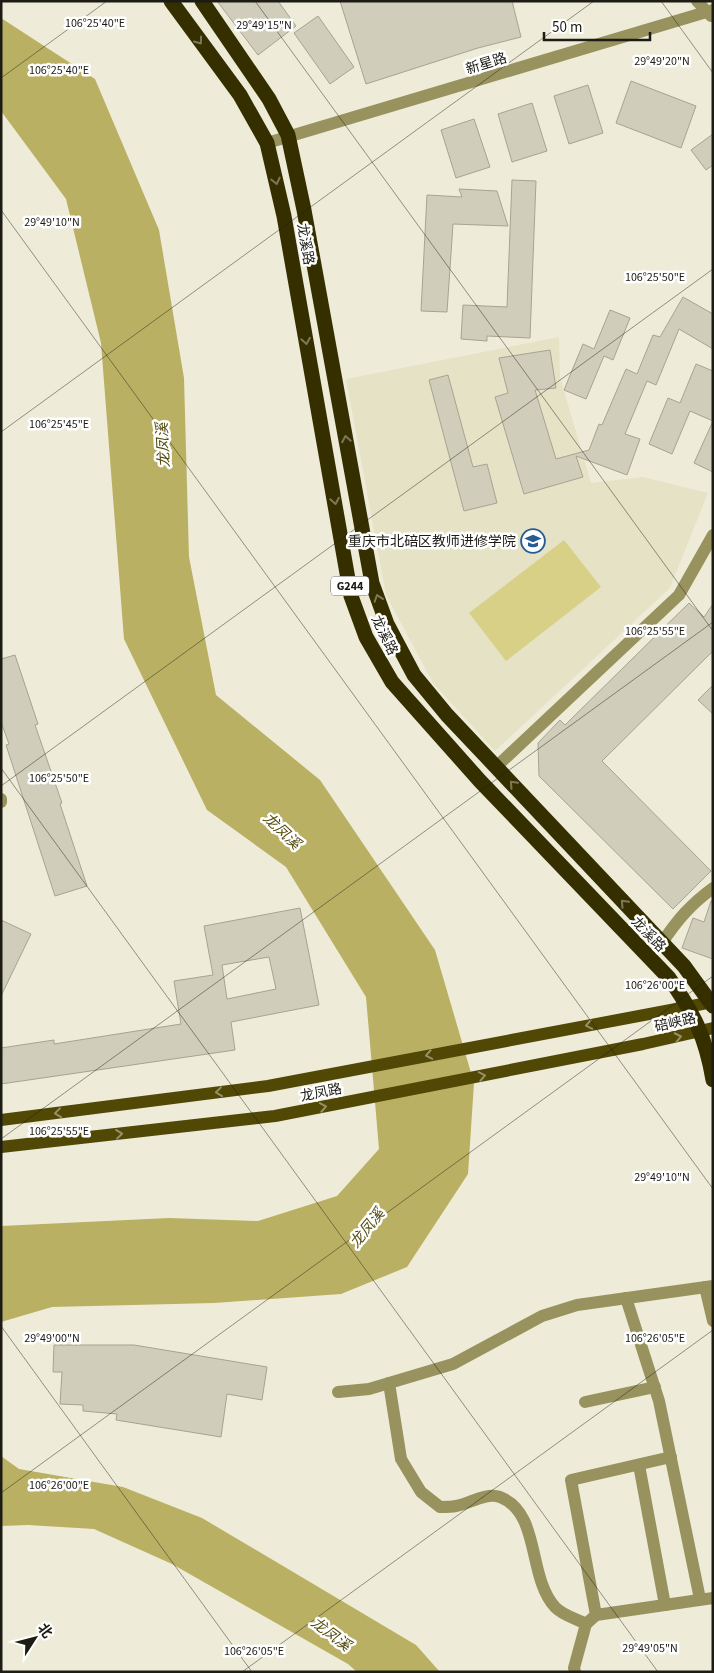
<svg xmlns="http://www.w3.org/2000/svg" width="714" height="1673" font-family="'Source Sans 3','Noto Sans SC',sans-serif">
<rect width="100%" height="100%" fill="#eeecd8"/>
<polygon fill="#e5e2c6" points="559,337 560,377 591,483 643,477 708,493 670,588 495,751 433,683 386,595 346,379"/>
<polygon fill="#d9d087" points="564,540 601,587 506,661 469,613"/>
<g fill="#bab063">
<polygon points="1,18 95,79 159,230 184,378 189,557 216,695 320,780 435,950 474,1083 468,1174 407,1267 341,1294 214,1303 52,1307 1,1322 1,1226 169,1218 258,1221 337,1196 379,1149 366,997 286,867 207,810 124,639 101,343 66,199 1,111"/>
<polygon points="1,1456 19,1469 123,1487 202,1518 416,1645 440,1672 357,1672 348,1664 172,1564 94,1529 28,1525 1,1526"/>
</g>
<g fill="#d0cebb" stroke="#a6a491" fill-rule="evenodd">
<polygon points="217,1 278,1 296,26 258,55"/>
<polygon points="340,1 512,1 521,37 478,48 366,84"/>
<polygon points="318,16 354,67 330,84 294,33"/>
<polygon points="631,81 696,106 681,148 616,123"/>
<polygon points="588,85 603,133 569,144 554,96"/>
<polygon points="532,103 547,151 512,162 498,114"/>
<polygon points="474,119 490,167 456,178 441,130"/>
<polygon points="713,134 713,165 706,170 691,150"/>
<polygon points="512,180 536,181 530,338 487,336 487,341 461,339 463,305 507,307"/>
<polygon points="459,189 497,191 508,226 453,224 447,312 421,311 427,195 462,197"/>
<polygon points="683,297 713,314 713,349 679,329 656,385 647,381 625,434 640,439 627,475 576,456 583,477 524,494 495,397 508,393 499,358 550,350 556,388 535,390 556,459 589,450 599,424 602,425 626,369 637,374 653,335 660,337"/>
<polygon points="610,310 630,318 613,360 604,356 586,399 564,390 583,344 594,349"/>
<polygon points="696,364 713,371 713,472 694,463 713,421 690,411 672,454 649,444 668,398 680,403"/>
<polygon points="448,375 473,467 487,464 497,503 464,511 429,380"/>
<polygon points="689,603 704,617 713,604 713,651 602,761 711,871 673,909 539,776 538,743 560,720 565,725"/>
<polygon points="15,655 38,724 35,725 62,803 60,804 87,886 55,896 6,745 9,744 1,722 1,659"/>
<polygon points="713,685 713,714 698,700"/>
<polygon points="711,901 713,901 713,959 682,948 693,918 704,922"/>
<path d="M300 908 319 1005 231 1022 235 1050 1 1084V1048L54 1040V1044L181 1024 174 981 213 975 204 926ZM269 957 276 989 227 999 222 965Z"/>
<polygon points="1,920 31,934 1,996"/>
<polygon points="54,1345 134,1345 267,1367 262,1400 227,1394 221,1437 116,1420 117,1414 83,1411 83,1405 60,1404 62,1372 53,1372"/>
</g>
<g fill="none" stroke-linecap="round" stroke-linejoin="round">
<g stroke="#98925e" stroke-width="12">
<polyline points="697,1 711,16"/>
<polyline points="267,143 713,10"/>
<polyline points="496,767 679,595 713,535"/>
<polyline points="1,799 1,802"/>
<path d="M662 943C677 920 691 904 713 888"/>
<polyline points="705,1287 713,1321"/>
<polyline points="626,1298 659,1401 700,1599"/>
<path d="M389 1383 401 1459 421 1492 440 1507C445 1507 451 1507 456 1506 469 1504 486 1492 500 1497 541 1513 527 1576 555 1607 562 1615 577 1619 586 1624"/>
<polyline points="338,1392 369,1389 453,1364 542,1316 577,1305 713,1286"/>
<polyline points="585,1402 655,1387"/>
<polyline points="639,1465 665,1605"/>
<polyline points="596,1615 571,1480 671,1457"/>
<polyline points="575,1672 574,1668 586,1624 596,1615 713,1598"/>
</g>
<g stroke="#504804" stroke-width="12">
<polyline points="1,1120 268,1086 713,1002"/>
<polyline points="1,1147 275,1116 643,1044 713,1028"/>
</g>
<g stroke="#352f00" stroke-width="15">
<path d="M171 1 240 95 267 143 284 216 351 596 366 637 392 682 480 781 669 978C693 1012 706 1037 713 1080"/>
<polyline points="202,1 269,99 288,135 304,210 372,583 387,624 414,675 447,715 684,966 713,1006"/>
</g>
</g>
<defs><path id="oneway-chevron" d="M-2-3.5L2.5 0L-2 3.5" fill="none" stroke-width="1.6" stroke-linecap="round" stroke-linejoin="round" transform="scale(1.25)"/></defs>
<g stroke="#7c7859">
<use href="#oneway-chevron" transform="translate(199 41) rotate(54)"/>
<use href="#oneway-chevron" transform="translate(276 181) rotate(77)"/>
<use href="#oneway-chevron" transform="translate(306 341) rotate(80)"/>
<use href="#oneway-chevron" transform="translate(346 439) rotate(-100)"/>
<use href="#oneway-chevron" transform="translate(335 501) rotate(80)"/>
<use href="#oneway-chevron" transform="translate(378 598) rotate(-109)"/>
<use href="#oneway-chevron" transform="translate(513 784) rotate(-133)"/>
<use href="#oneway-chevron" transform="translate(624 903) rotate(-133)"/>
</g>
<g stroke="#969168">
<use href="#oneway-chevron" transform="translate(589 1025) rotate(169)"/>
<use href="#oneway-chevron" transform="translate(678 1037) rotate(-12)"/>
<use href="#oneway-chevron" transform="translate(429 1055) rotate(169)"/>
<use href="#oneway-chevron" transform="translate(482 1076) rotate(-11)"/>
<use href="#oneway-chevron" transform="translate(219 1092) rotate(173)"/>
<use href="#oneway-chevron" transform="translate(323 1107) rotate(-11)"/>
<use href="#oneway-chevron" transform="translate(58 1113) rotate(173)"/>
<use href="#oneway-chevron" transform="translate(119 1134) rotate(-6)"/>
</g>
<path fill="none" stroke="#1c1b14" stroke-width="1" stroke-opacity="0.45" d="M255 1 713 631M661 1 713 73M1 78 107 1M1 210 713 1189M1 432 594 1M1 768 658 1672M1 786 713 269M1 1139 713 622M1 1326 252 1672M1 1493 713 976M242 1672 713 1330"/>
<defs>
<g id="university-ring" transform="scale(1.25)"><circle r="9.5" fill="#fff" stroke="#265c94" stroke-width="1.5"/><path d="M0-5L7-2L0 1L-7-2ZM-4 1L0 2.5L4 1V4Q0 6-4 4Z" fill="#265c94"/></g>
</defs>
<g fill-rule="evenodd">
<use href="#university-ring" x="533" y="541"/>
</g>
<g text-anchor="middle" stroke-width="5" stroke-linejoin="round" paint-order="stroke">
<rect fill="#fff" stroke="#605f5a" stroke-width="1" x="331" y="576.5" width="38" height="19" rx="4"/>
<g font-size="12" font-weight="bold" fill="#1c1b14">
<text x="350" y="590">G244</text>
</g>
<g font-size="14" fill="#1c1b14" stroke="#fff">
<text transform="translate(486 63) rotate(-17)" y="5">新星路</text>
<text transform="translate(306 244) rotate(80)" y="5">龙溪路</text>
<text transform="translate(385 635) rotate(64)" y="5">龙溪路</text>
<text transform="translate(649 934) rotate(46)" y="5">龙溪路</text>
<text transform="translate(675 1022) rotate(-13)" y="5">碚峡路</text>
<text transform="translate(321 1092) rotate(-11)" y="5">龙凤路</text>
</g>
<g font-size="14" fill="#1c1b14" stroke="#fff" text-anchor="end">
<text x="516" y="546">重庆市北碚区教师进修学院</text>
</g>
<g font-size="15" font-style="italic" fill="#544d11" stroke="#fff">
<text transform="translate(163 445) rotate(-93)" y="5">龙凤溪</text>
<text transform="translate(282 831) rotate(43)" y="5">龙凤溪</text>
<text transform="translate(367 1228) rotate(-51)" y="5">龙凤溪</text>
<text transform="translate(331 1634) rotate(37)" y="5">龙凤溪</text>
</g>
</g>
<g font-size="12" text-anchor="middle" fill="#1c1b14" stroke="#fff" stroke-width="5" stroke-linejoin="round" paint-order="stroke">
<text x="95" y="27">106°25'40"E</text>
<text x="264" y="29">29°49'15"N</text>
<text x="662" y="65">29°49'20"N</text>
<text x="59" y="74">106°25'40"E</text>
<text x="52" y="226">29°49'10"N</text>
<text x="655" y="281">106°25'50"E</text>
<text x="59" y="428">106°25'45"E</text>
<text x="655" y="635">106°25'55"E</text>
<text x="59" y="782">106°25'50"E</text>
<text x="655" y="989">106°26'00"E</text>
<text x="59" y="1135">106°25'55"E</text>
<text x="662" y="1181">29°49'10"N</text>
<text x="655" y="1342">106°26'05"E</text>
<text x="52" y="1342">29°49'00"N</text>
<text x="59" y="1489">106°26'00"E</text>
<text x="650" y="1652">29°49'05"N</text>
<text x="254" y="1655">106°26'05"E</text>
</g>
<rect width="714" height="1673" fill="none" stroke="#1c1b14" stroke-width="5"/>
<g transform="translate(35 1638) rotate(54)" stroke="#ffffff" stroke-width="4" paint-order="stroke">
<path d="M0-4L9 19L0 12L-9 19Z" fill="#1c1b14"/>
<text y="-8" font-size="14" font-weight="bold" text-anchor="middle" fill="#1c1b14">北</text>
</g>
<path d="M544 32v8h106v-8" fill="none" stroke="#1c1b14" stroke-width="2.5"/>
<text x="552" y="32" font-size="15" fill="#1c1b14" stroke="#ffffff" stroke-width="4" paint-order="stroke">50 m</text>
</svg>
